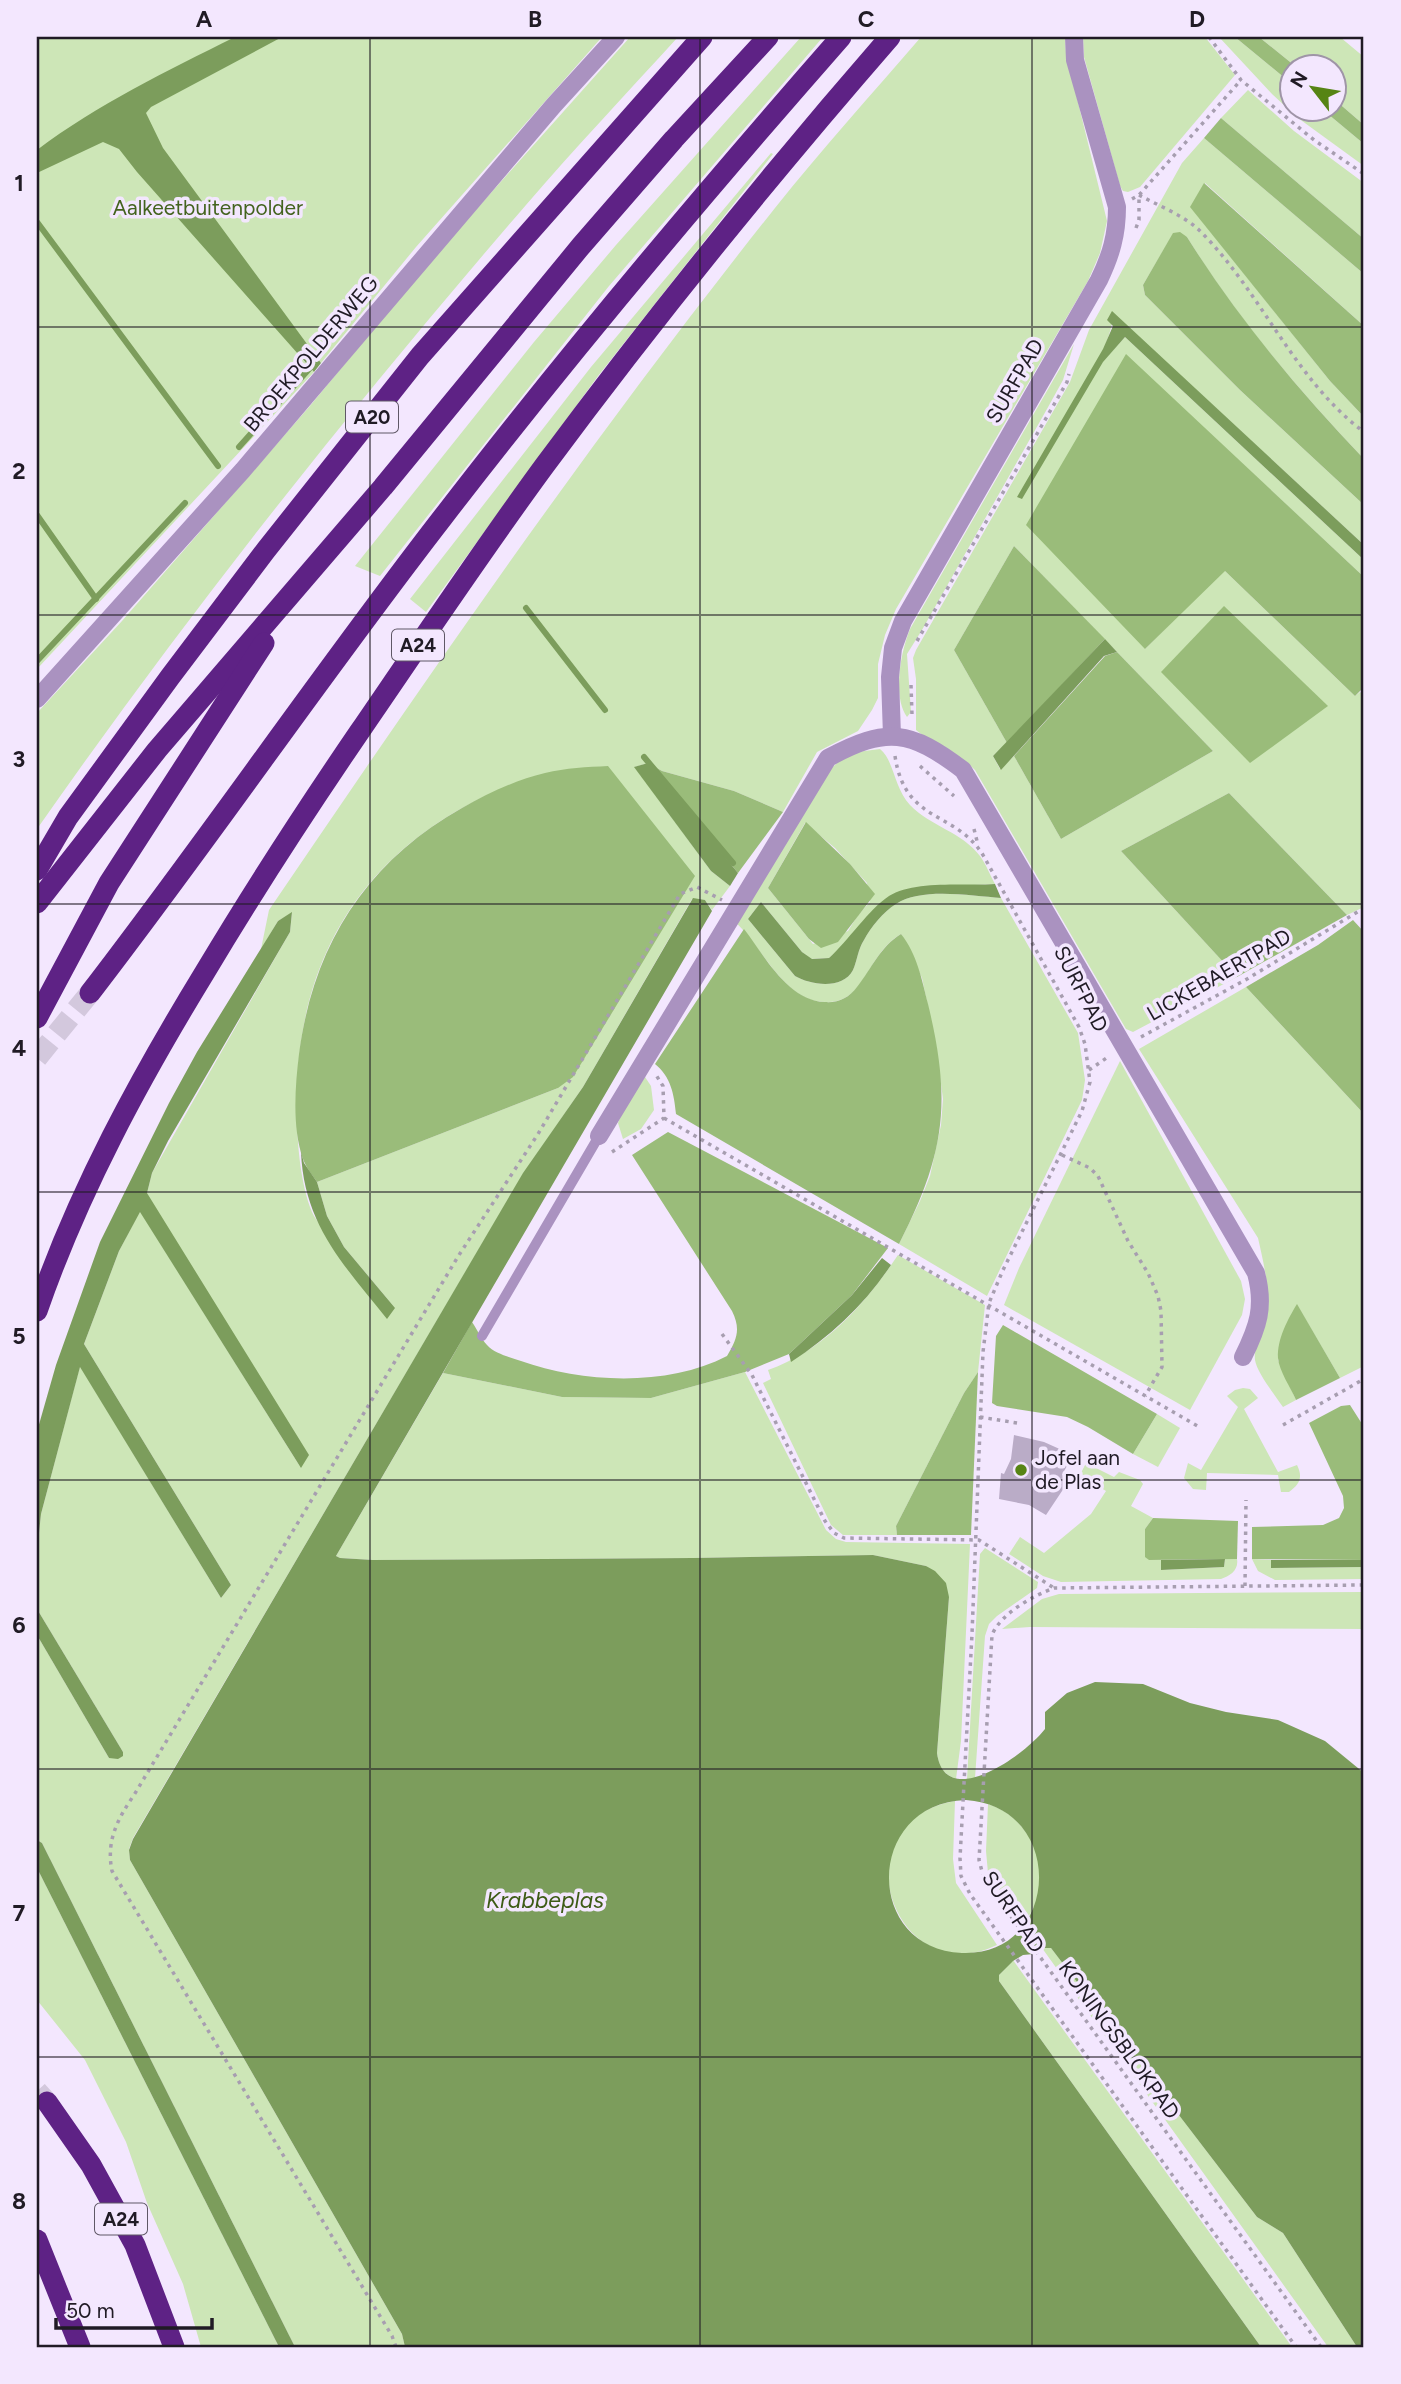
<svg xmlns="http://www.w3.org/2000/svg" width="1401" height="2384" font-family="Figtree,sans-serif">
<rect width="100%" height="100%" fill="#f3e7fe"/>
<g fill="#cde6b7" fill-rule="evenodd">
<polygon points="37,37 602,37 416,247 321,363 311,349 302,359 314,372 37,669"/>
<path d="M630 37H678C627 93 575 148 526 205 353 405 188 613 37 829V713L122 621 309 407 431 260Z"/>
<polygon points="801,37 823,37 609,286 380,576 355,566 534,342 616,245"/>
<path d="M921 37H1065L1066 53 1107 221 1100 253 1088 281 896 609 885 635 878 664V698L872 710 858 731 817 752 783 812 734 791 662 771 648 763 635 767 711 871 730 886 712 910 705 900 692 899 583 1087 523 1174 133 1838 129 1849 130 1860 402 2334 405 2347H295L42 1843 37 1840V1635L109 1758 123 1752 37 1609V1552L41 1514 80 1366 221 1598 231 1585 84 1344 119 1251 140 1211 301 1468 149 1198 147 1193 152 1173 290 932 292 913 278 921 261 949 269 910C431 671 595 434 775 208 822 149 872 94 921 37ZM518 782 558 1088 317 1182 327 1216 344 1247 395 1308C375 1285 355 1263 335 1240 328 1232 316 1222 312 1212 299 1181 296 1131 297 1097 298 945 376 836 518 782Z"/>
<polygon points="1083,37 1205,37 1235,75 1140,187 1128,192 1123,191 1120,186 1084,57"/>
<polygon points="1219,37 1235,37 1292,84 1292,108 1322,109 1364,144 1364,166 1298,118 1272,94"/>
<polygon points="1259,37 1340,37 1364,57 1364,125 1335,100 1334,66 1295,66"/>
<polygon points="1248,90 1294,131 1364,183 1364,205 1361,208 1364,211 1364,239 1221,118"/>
<path d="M1204 138 1364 274V326L1205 183 1191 207 1330 381 1364 417V459C1299 391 1237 318 1187 237L1173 234 1143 285 1145 295 1240 390 1364 505V545L1112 312C1114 333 1103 341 1103 361L1125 337 1364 560V577L1126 355 1145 649 1224 570 1355 696 1360 692 1364 695V907L1347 915 1229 793 1121 851 1237 977 1133 1032 1126 1029 975 770C958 753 935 746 916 730V679L913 658 916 650 1070 382 1089 330 1182 163ZM1014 546 1213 751 1061 839 1014 756 1000 769 993 756 1007 743 954 650Z"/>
<polygon points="771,153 773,154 598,376 426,612 410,599 591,367"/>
<path d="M1074 344 1063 380 1047 409 922 630 907 654 911 712 907 717C892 696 901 651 910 629Z"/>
<path d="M880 749C894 760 894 788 910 805 930 826 962 832 980 856 986 864 990 875 995 884L912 888 829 958 811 959 802 952 761 902 748 919 795 976C810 985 843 990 853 970 857 961 858 949 864 940 871 927 883 912 896 904 921 887 972 896 1001 898L1078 1033 1085 1080 1082 1100 987 1296 899 1244 920 1201 930 1176 941 1125 943 1099 936 1045 922 978 901 934C879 947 872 969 857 988 850 996 840 1002 829 1002 785 1005 764 948 735 922L822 776 849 753ZM805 823 835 848 867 883 870 902 858 915 848 931 813 944 768 888Z"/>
<path d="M1246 987 1364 1114V1366L1340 1378 1297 1305 1278 1360 1296 1400 1283 1407C1275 1395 1257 1373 1255 1360 1253 1346 1267 1324 1268 1308 1269 1285 1263 1260 1258 1238L1139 1049Z"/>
<polygon points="1120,1061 1241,1281 1245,1299 1242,1315 1190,1410 1004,1305 1019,1268"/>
<polygon points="645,1077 651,1086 654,1110 641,1129 623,1139 618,1123 623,1110"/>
<path d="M898 1255 985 1305 978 1372 964 1393 896 1526 897 1535H843L831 1525 763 1383 771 1379 768 1370C825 1350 865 1304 898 1255Z"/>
<path d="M745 1372 826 1530 836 1539 846 1542 970 1544 961 1741 956 1779C943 1774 939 1767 937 1753L949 1597 926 1566 873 1555 693 1558 373 1560 340 1558 336 1556 443 1373 562 1397 651 1398Z"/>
<path d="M1243 1388 1250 1389 1258 1398 1244 1409 1278 1472 1297 1465C1303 1477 1300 1484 1289 1492H1281L1278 1475 1207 1473 1206 1490 1193 1489 1184 1478 1188 1463 1201 1470 1238 1407 1227 1396 1235 1390Z"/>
<polygon points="1157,1414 1180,1428 1158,1467 1133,1454"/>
<path d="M1086 1463 1114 1477 1119 1472 1140 1480 1143 1484 1131 1506 1153 1518 1145 1529 1149 1560H1161V1570L1224 1567 1225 1559H1237C1239 1570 1230 1576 1221 1579L1061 1582 1043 1576 1009 1554 1020 1537 1044 1553 1091 1514 1106 1491 1080 1475Z"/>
<polygon points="985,1548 1038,1582 1037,1588 997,1616 989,1624 985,1636 975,1778 967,1779 980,1554"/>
<polygon points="1252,1559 1271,1560 1272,1568 1364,1567 1364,1579 1275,1580 1258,1571"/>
<polygon points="1364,1592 1364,1629 1030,1627 1002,1629 1042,1599 1059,1594"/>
<path d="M955 1801 953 1859 956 1883 997 1945C894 1994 835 1822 955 1801Z"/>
<path d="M988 1804C1024 1815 1046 1854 1039 1891 1037 1904 1030 1914 1023 1926L988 1873 986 1851Z"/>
<polygon points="37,1868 279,2347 201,2347 183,2284 147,2203 126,2142 85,2060 37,2000"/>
<polygon points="1042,1948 1051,1948 1062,1962 1257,2217 1283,2233 1357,2347 1328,2347"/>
<polygon points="1013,1960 1292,2347 1261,2347 999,1981 999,1975"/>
</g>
<g fill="#9abc7a">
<polygon points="1235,37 1259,37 1295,66 1292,66 1292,84"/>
<polygon points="1335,100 1364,125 1364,144 1322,109 1334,108"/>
<polygon points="1221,118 1364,239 1364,274 1204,138"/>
<polygon points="1204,183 1364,326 1364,417 1330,381 1190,207"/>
<path d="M1180 232 1187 237C1237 317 1299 391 1364 459V505L1240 390 1145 295 1143 285 1173 233Z"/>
<polygon points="1126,354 1364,577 1364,687 1355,696 1225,571 1145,649 1026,525"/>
<polygon points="1014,546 1105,639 1007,743 954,650"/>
<polygon points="1224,606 1328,706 1250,763 1161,672"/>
<polygon points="1117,652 1213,751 1061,839 1014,756 1105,656"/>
<polygon points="648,763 662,771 734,791 783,812 738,873"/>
<path d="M608 766 695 876 573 1077 558 1088 317 1182C312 1175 306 1167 303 1159 292 1128 295 1087 299 1054 313 946 366 862 462 808 488 793 516 780 545 773 566 768 587 767 608 766Z"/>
<polygon points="1229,793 1347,915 1237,977 1121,851"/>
<polygon points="806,822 850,864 875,894 838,942 821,948 809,939 768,888"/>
<polygon points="1353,920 1364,932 1364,1114 1246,987 1318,945"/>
<path d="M744 929C764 955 788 1001 825 1002 838 1003 849 998 857 987 872 968 880 947 901 934 917 954 922 980 928 1004 952 1103 945 1154 899 1244L676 1114C674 1094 671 1077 655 1064Z"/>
<path d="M668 1132 888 1248 852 1295 789 1354 745 1372 651 1398 562 1397 443 1373 472 1322C477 1329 481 1339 487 1345 495 1354 510 1357 521 1361 582 1383 668 1387 727 1356 737 1339 741 1329 732 1311L632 1155Z"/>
<path d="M1297 1304 1340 1378 1296 1400C1291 1388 1279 1371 1278 1358 1277 1339 1288 1319 1297 1304Z"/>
<polygon points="1003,1325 1157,1414 1133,1454 1088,1427 1067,1417 997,1406 992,1403 996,1336"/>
<polygon points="978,1372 971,1535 897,1535 896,1526 964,1393"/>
<polygon points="1350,1405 1364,1427 1364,1560 1252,1559 1252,1527 1323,1525 1339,1518 1344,1508 1343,1496 1309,1423 1341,1406"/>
<polygon points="1153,1518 1238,1521 1237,1559 1149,1560 1145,1557 1145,1529"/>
</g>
<g fill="#7c9d5c" fill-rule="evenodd">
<path d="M235 37H282L151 107 146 113 163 148 321 363 314 372 137 172 119 149 103 142 37 173V150C98 104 167 71 235 37Z"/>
<polygon points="1112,311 1364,545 1364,560 1125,337 1103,362 1022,499 1017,497 1103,349 1113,326 1107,320"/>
<polygon points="1105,639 1117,652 1104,656 1001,770 993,756"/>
<polygon points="648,763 738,873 730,886 711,871 634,767"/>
<path d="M995 884 1001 898C972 896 921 887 896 904 883 912 871 927 864 940 858 949 857 961 853 970 843 990 810 985 795 976L748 919 761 902 802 952 812 959 829 958C848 941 869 909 889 896 914 880 965 886 995 884Z"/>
<path d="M693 898 705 900 712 911 336 1556 340 1558 373 1560 693 1558 873 1555 926 1566 935 1571 946 1583 949 1597 937 1753C945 1813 1026 1754 1045 1729V1712L1067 1693 1095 1682 1143 1684 1190 1703 1226 1712 1278 1720 1325 1741 1364 1773V2347H1357L1283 2233 1257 2217 1051 1948H1042L1034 1954 1023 1955 1013 1961 999 1975V1981L1261 2347H405L402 2334 130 1860 129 1850 133 1839 523 1173 583 1087ZM966 1800C1068 1807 1060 1957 962 1953 863 1949 865 1803 966 1800Z"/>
<polygon points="292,912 290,932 168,1141 152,1173 147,1193 309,1455 301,1468 140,1212 119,1251 84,1344 231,1585 221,1598 80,1367 41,1514 37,1552 38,1428 56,1365 100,1242 169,1103 197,1052 278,921"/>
<path d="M301 1152 304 1163 317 1182 327 1216 344 1247 395 1308 387 1319C344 1265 304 1225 301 1152Z"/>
<path d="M882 1258 891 1265C865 1304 831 1336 791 1362L789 1354 852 1295Z"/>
<polygon points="1225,1559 1224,1567 1161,1570 1161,1560"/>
<polygon points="1271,1560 1364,1560 1364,1567 1271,1568"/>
<polygon points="37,1609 123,1752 123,1756 118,1759 109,1758 37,1635"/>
<polygon points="37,1840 42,1843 295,2347 279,2347 37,1868"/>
</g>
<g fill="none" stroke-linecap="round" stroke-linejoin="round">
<g stroke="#7c9d5c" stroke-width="6">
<polyline points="37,222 218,466"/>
<polyline points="239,447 310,368"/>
<polyline points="37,515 96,599"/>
<polyline points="526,608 605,710"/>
<polyline points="37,661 185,503"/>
<polyline points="644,757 733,863"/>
</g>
</g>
<polygon fill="#baacc7" points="1014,1435 1044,1442 1073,1455 1062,1475 1070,1479 1046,1515 1029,1505 999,1499 1001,1473 1004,1474 1011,1459"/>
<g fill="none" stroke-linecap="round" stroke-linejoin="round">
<g stroke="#d3c8dd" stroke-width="21" stroke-dasharray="21 10" stroke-linecap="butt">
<polyline points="37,1058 90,993"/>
<polyline points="37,2091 47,2102"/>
</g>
<g stroke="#a79eb0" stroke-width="3.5" stroke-dasharray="3.5 5" stroke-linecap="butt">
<polyline points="1209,37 1241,80 1314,140 1364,174"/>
<path d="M1139 195C1159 206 1183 215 1199 230 1261 291 1294 380 1364 432"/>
<polyline points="1132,199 1139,195 1241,80"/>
<polyline points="1136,228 1139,220 1139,195"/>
<polyline points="917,641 1067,382 1069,374"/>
<polyline points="911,685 912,715"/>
<path d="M895 756C905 824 955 810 983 855L1079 1027 1085 1044 1090 1082 1082 1111 1003 1270 989 1303 983 1352 972 1634 960 1858 961 1876 970 1894 1296 2347"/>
<polyline points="920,766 954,796"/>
<polyline points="974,829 978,845"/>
<polyline points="1141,1037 1247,979 1364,908"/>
<polyline points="1089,1070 1108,1057"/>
<polyline points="664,1118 1201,1428"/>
<polyline points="612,1152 664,1118 663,1086 656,1075"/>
<polyline points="1062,1155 1090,1168 1098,1176 1128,1241 1148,1273 1158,1296 1161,1311 1162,1367 1145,1396"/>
<polyline points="722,1334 752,1375 825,1521 834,1533 844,1538 979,1540 1054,1588"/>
<polyline points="980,1417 1017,1423"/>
<polyline points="1283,1425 1364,1379"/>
<polyline points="1245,1586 1246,1500"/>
<path d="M396 2347 392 2336 112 1871C106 1841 117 1820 134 1795L459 1255 538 1134 680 894 697 887 722 900"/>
<path d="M1321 2347 984 1879 979 1860 992 1635C1001 1613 1033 1596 1054 1588L1364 1585"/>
</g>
<polyline stroke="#aa92c0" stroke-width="10" points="482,1336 599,1136"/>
<g stroke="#aa92c0" stroke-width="18">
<polyline points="37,699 243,470 554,105 616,37"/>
<path d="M892 736 890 677 893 648 903 621 1099 280C1111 255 1117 235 1117 207L1075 60 1074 37"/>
<path d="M599 1136 828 758C887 726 910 730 963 770L1256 1273C1265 1307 1258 1327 1243 1357"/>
</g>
<g stroke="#5e2285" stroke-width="21">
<polyline points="37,870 68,817 170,677 266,550 420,356 702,37"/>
<polyline points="37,903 157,750 383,487 581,246 674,139 768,37"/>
<path d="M90 993C211 836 322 673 443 517 570 352 704 193 841 37"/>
<polyline points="37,1018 109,883 264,643"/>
<path d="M37 1311C79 1190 139 1080 205 972 254 890 306 810 360 731 421 642 481 552 545 465 654 318 770 175 890 37"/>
<polyline points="47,2102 91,2165 135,2245 174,2347"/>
<polyline points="37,2240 80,2347"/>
</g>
</g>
<path fill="none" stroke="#201b25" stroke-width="2" stroke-opacity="0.55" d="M370 37V2347M700 37V2347M1032 37V2347M37 327H1364M37 615H1364M37 904H1364M37 1192H1364M37 1480H1364M37 1769H1364M37 2057H1364"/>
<circle fill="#568414" stroke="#f3e7fe" stroke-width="2.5" cx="1021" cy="1470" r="7"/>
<g text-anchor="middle" stroke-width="7" stroke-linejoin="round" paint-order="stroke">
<g fill="#f3e7fe" stroke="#5f5866" stroke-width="2">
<rect x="346" y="401.5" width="52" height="31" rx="5"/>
<rect x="392" y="629.5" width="52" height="31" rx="5"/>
<rect x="95" y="2203.5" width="52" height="31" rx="5"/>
</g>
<g font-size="19" font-weight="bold" fill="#201b25">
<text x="372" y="424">A20</text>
<text x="418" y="652">A24</text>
<text x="121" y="2226">A24</text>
</g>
<g font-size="21" fill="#43631e" stroke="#f3e7fe">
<text x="208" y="215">Aalkeetbuitenpolder</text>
</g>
<g font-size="21" fill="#201b25" stroke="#f3e7fe">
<text transform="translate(311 354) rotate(-50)" y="7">BROEKPOLDERWEG</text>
<text transform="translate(1015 381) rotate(-60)" y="7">SURFPAD</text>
<text transform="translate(1219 975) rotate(-30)" y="7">LICKEBAERTPAD</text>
<text transform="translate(1081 989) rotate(63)" y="7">SURFPAD</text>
<text transform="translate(1013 1912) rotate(56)" y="7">SURFPAD</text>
<text transform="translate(1119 2040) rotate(54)" y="7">KONINGSBLOKPAD</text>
</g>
<g font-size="21" fill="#201b25" stroke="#f3e7fe" text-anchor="start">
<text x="1035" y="1465">Jofel aan<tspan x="1035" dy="24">de Plas</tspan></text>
</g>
<g font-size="23" font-style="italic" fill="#3d5b16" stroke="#f3e7fe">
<text x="545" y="1908">Krabbeplas</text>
</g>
</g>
<rect width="1401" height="2384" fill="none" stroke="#f3e7fe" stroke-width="77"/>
<g transform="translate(1313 88) rotate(301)"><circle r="33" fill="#f3e7fe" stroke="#9f95a7" stroke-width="2"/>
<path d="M0-5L12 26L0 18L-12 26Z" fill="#568414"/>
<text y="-10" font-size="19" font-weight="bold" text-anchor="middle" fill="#201b25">N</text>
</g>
<path d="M56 2318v10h156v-10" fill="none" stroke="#201b25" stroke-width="3.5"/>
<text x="66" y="2318" font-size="21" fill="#201b25" stroke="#f3e7fe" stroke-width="5" paint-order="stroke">50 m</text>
<rect x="38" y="38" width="1324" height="2308" fill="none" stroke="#201b25" stroke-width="2.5"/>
<g font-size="23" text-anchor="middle" font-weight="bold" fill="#201b25">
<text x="204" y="27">A</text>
<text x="535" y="27">B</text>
<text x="866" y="27">C</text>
<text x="1197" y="27">D</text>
<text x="19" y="191">1</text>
<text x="19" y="479">2</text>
<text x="19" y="767">3</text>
<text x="19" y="1056">4</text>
<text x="19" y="1344">5</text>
<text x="19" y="1633">6</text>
<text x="19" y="1921">7</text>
<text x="19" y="2209">8</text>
</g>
</svg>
